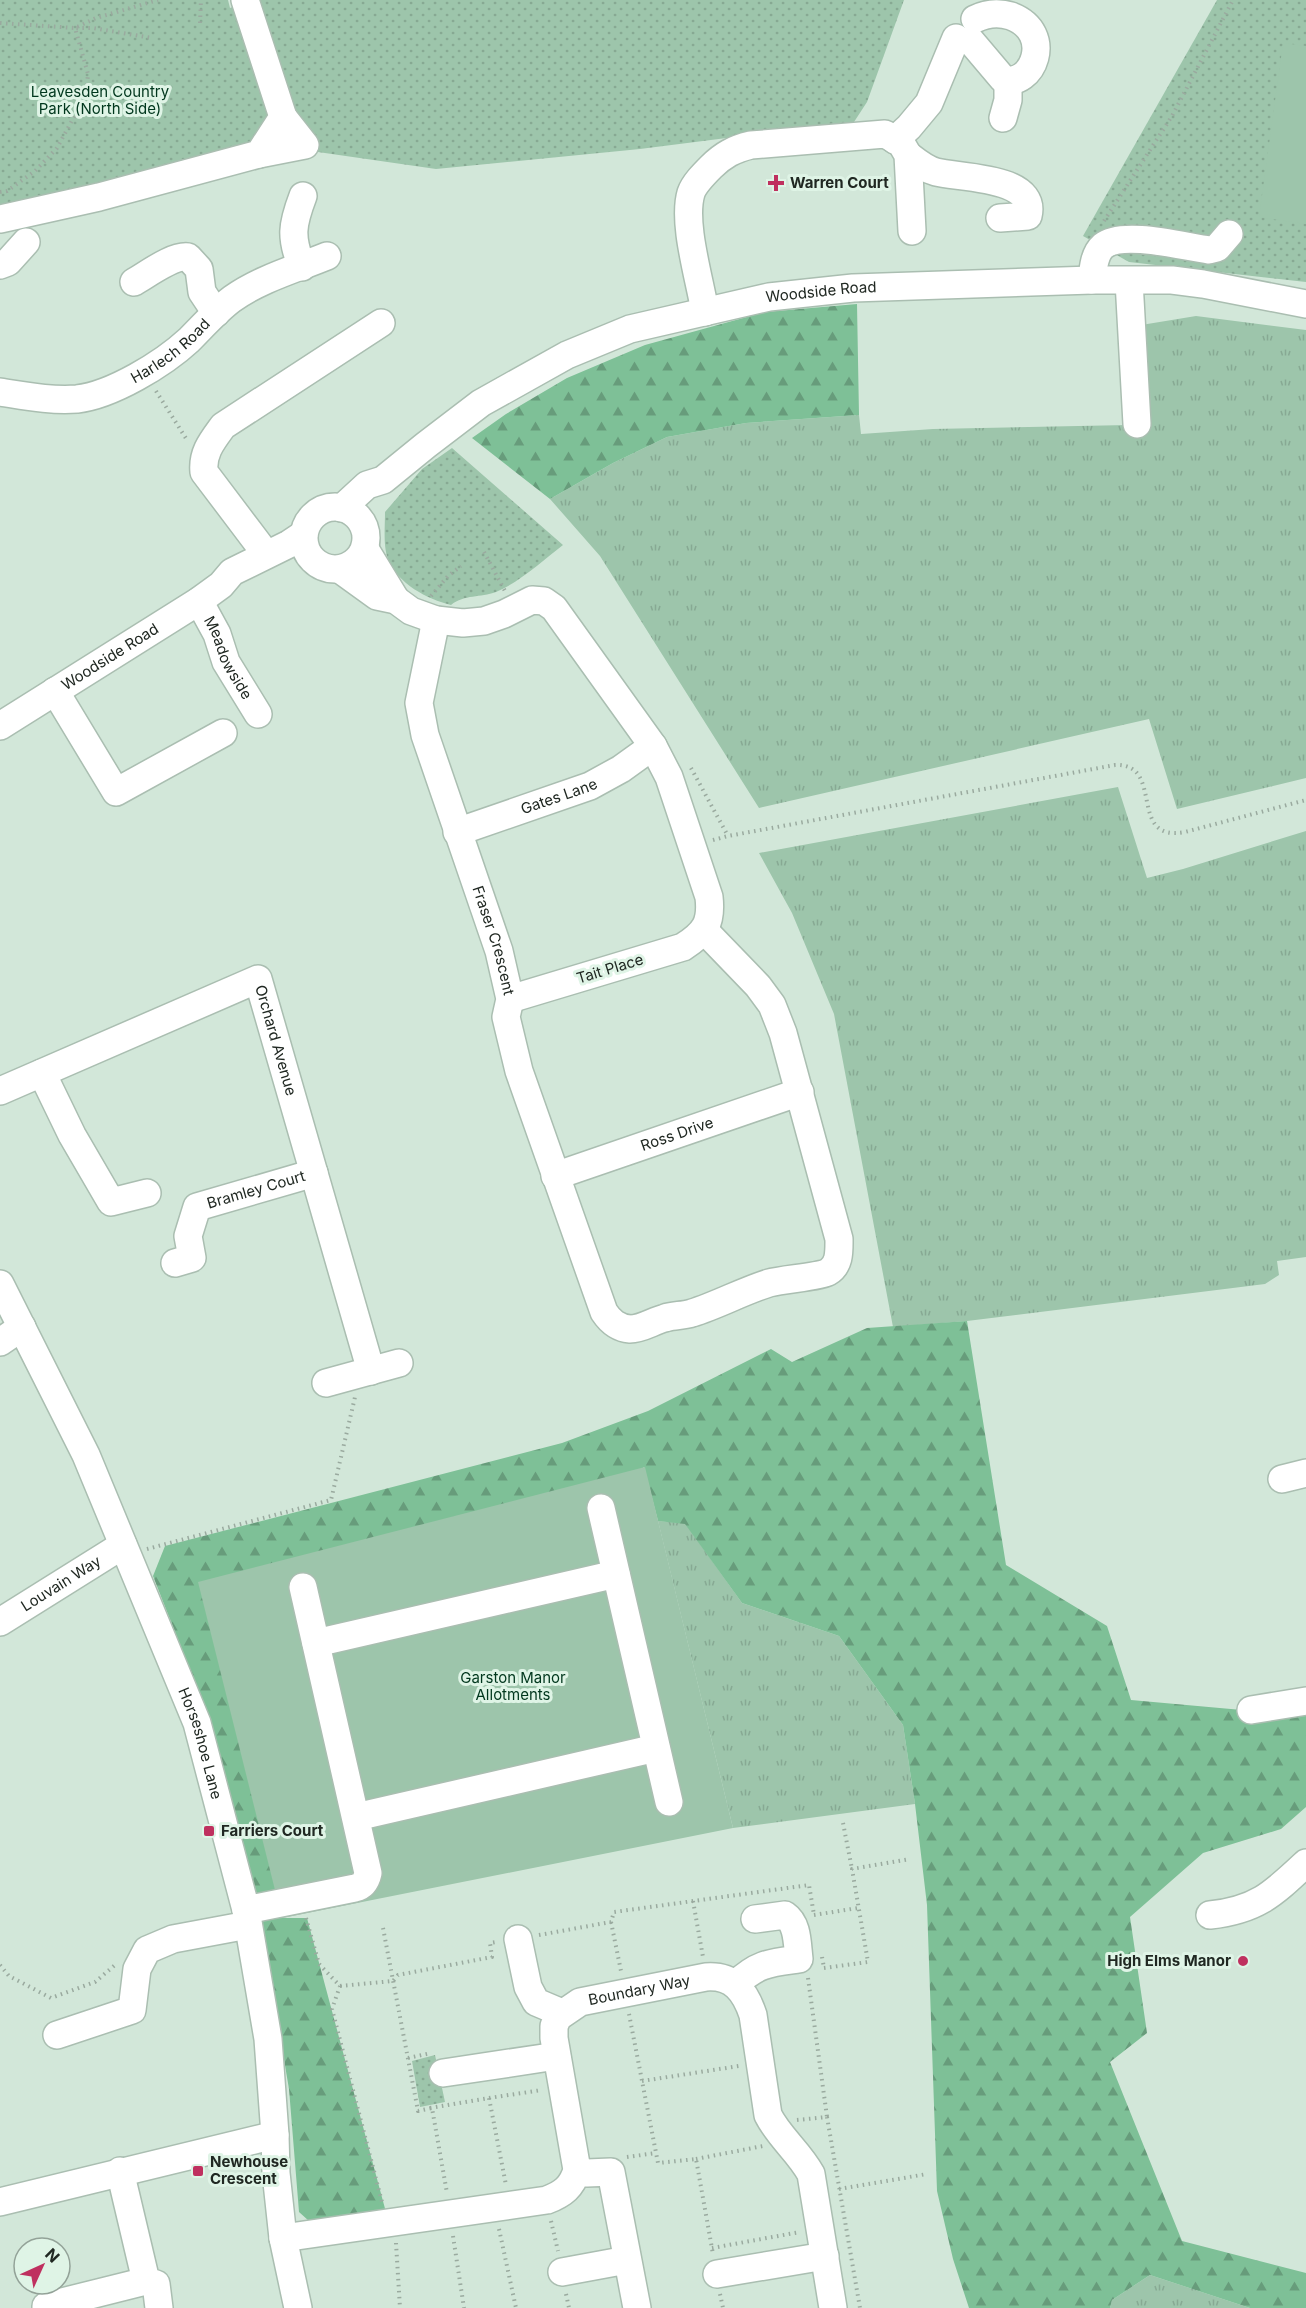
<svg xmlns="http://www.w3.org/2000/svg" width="1306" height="2308" font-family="Inter,sans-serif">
<defs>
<pattern id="grass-tufts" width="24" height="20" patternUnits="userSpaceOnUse" patternTransform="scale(1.5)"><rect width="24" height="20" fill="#9dc5ab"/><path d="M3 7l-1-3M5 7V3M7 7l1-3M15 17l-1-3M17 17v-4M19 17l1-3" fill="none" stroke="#87a993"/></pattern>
<pattern id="forest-firs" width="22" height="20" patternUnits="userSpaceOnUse" patternTransform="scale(1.5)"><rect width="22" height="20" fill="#7ec097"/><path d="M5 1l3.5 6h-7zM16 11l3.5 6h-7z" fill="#679c7b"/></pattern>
<pattern id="park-dots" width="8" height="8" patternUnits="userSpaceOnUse" patternTransform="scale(1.5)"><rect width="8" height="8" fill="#9dc5ab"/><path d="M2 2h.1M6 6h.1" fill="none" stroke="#87a993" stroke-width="1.8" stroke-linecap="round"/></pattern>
</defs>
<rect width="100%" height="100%" fill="#d2e7d9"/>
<g fill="url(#grass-tufts)">
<polygon points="1196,316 1306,330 1306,778 1177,809 1149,719 759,808 600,556 550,499 613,463 667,437 746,423 859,415 861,434 933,429 1128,425 1123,328"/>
<polygon points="1118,787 1147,878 1183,869 1306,831 1306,1257 1277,1261 1279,1275 1265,1284 967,1321 893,1327 834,1014 792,913 759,853"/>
<polygon points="658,1521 685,1523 742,1603 839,1636 903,1725 915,1804 733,1828"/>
<polygon points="1150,2275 1250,2308 1110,2308 1112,2300"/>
</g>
<g fill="url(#forest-firs)">
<polygon points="857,304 859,415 746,423 667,437 613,463 550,499 472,438 506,414 567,378 645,345 765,312"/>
<polygon points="967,1321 1006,1565 1107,1626 1131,1700 1242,1710 1306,1703 1306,1807 1281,1829 1203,1853 1130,1917 1147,2033 1110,2062 1182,2241 1306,2273 1306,2308 1250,2308 1150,2275 1112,2300 1110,2308 969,2308 953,2259 937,2191 927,1905 915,1804 903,1725 839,1636 742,1603 685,1524 658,1521 644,1467 278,1900 282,1918 307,1918 387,2216 309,2221 299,2212 289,2089 259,1912 207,1714 153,1576 165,1546 562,1443 648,1411 771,1349 792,1362 867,1328"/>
</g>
<g fill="url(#park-dots)">
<polygon points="0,0 228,0 230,8 251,0 904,0 867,102 854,122 640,149 436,169 311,151 0,228"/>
<polygon points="1217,0 1306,0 1306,282 1129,262 1083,236"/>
<path d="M452 448 563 545C542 561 520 582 496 592 480 598 465 594 451 605 427 599 398 584 388 559 383 546 385 527 385 512L422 469Z"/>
<polygon points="435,2055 445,2102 420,2107 412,2061"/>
</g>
<g fill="#9dc5ab">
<polygon points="1283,43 1306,46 1306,224 1259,217"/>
<polygon points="645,1467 733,1828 282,1918 198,1582"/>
</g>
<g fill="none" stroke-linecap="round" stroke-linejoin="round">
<g stroke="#aabeb1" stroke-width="30">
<g id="minor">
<path d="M970 40 1003 79C1032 89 1056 33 1011 16 998 12 987 13 975 19"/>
<polyline points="1003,118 1008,100 1008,81"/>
<polyline points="895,140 909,127 929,103 956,38"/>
<polyline points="259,154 305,145 283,117"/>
<path d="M908 155C917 162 925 169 936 172 959 178 1038 176 1028 216L1000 218"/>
<polyline points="0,219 99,197 259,154 283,117 245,0"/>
<polyline points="0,265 8,262 26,242"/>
<path d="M302 267C290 237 292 225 303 196"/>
<path d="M1092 280C1093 269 1094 254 1103 246 1123 230 1185 247 1209 250L1217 248 1229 234"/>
<polyline points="1129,281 1137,424"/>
<path d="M134 282C148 274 173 255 188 257L199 269 202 292 216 313"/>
<path d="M705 312C700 280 682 223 691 193 694 184 704 174 711 167 723 155 734 149 751 145L885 134 901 143 908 155 912 231"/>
<path id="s1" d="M0 392C26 396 51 401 77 399 112 395 163 364 189 340 203 326 216 311 232 299 260 279 295 269 327 256"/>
<circle cx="335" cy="538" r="31"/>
<path id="s2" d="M342 508 367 485 383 480 426 445 481 403 567 355 630 329 769 297 853 288 1092 280H1172L1203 284 1306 304"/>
<polyline points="365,549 396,600"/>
<path d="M266 554 204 472C202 453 212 441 223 426L381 323"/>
<path d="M341 570 377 596 396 600 411 611 436 620 463 623 484 621 504 614 532 600 544 601 554 608 653 746 669 777 709 897C712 923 705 933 683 947L510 999"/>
<path id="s3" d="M199 601 217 634 226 662 258 714"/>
<path id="s4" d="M436 620 419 703 425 735 499 951 510 999 506 1017 519 1071 604 1312C610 1321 617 1328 630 1329 642 1329 653 1321 665 1318 673 1315 683 1316 692 1313 718 1305 743 1291 769 1283 783 1279 819 1277 828 1272 840 1265 839 1251 839 1239L783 1033 772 1005 758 986 704 930"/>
<polyline points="55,691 116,792 223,733"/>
<path id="s5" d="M0 726 199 601 221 585 232 572 289 544 304 534"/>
<path id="s6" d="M457 832 590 786 621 769 653 746"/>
<polyline points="42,1073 72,1135 111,1202 147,1193"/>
<path id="s7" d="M0 1091 258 979 371 1371"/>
<path id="s8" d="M555 1176 800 1092"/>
<path id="s9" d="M175 1263 192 1258 188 1236 197 1207 314 1173"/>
<path id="s10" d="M0 1284 86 1455 197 1723 246 1910 268 2039 275 2135 276 2173 283 2238 298 2308"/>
<polyline points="0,1342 22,1327"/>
<polyline points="326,1383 399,1363"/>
<polyline points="1282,1479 1306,1473"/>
<polyline points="601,1508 669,1802"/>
<path id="s11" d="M0 1622 123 1545"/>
<polyline points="316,1643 616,1574"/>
<polyline points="1251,1710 1306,1701"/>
<polyline points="356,1817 656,1748"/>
<path d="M246 1910 355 1888C363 1886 366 1882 368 1873L303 1587"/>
<path d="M1210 1915C1257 1910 1273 1894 1306 1863"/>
<polyline points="518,1939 528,1987 536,2002 562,2013"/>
<path d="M736 1984C758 1963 770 1963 799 1959 797 1943 798 1924 785 1915L755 1919"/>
<polyline points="57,2035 132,2010 137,1969 147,1950 173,1939 248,1925"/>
<polyline points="443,2073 550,2057 557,2058"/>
<polyline points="577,2170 587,2173 611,2172 637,2308"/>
<polyline points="120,2171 146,2281 156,2284 159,2308"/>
<polyline points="0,2202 275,2135"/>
<path id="s12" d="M283 2238 547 2200C563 2194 572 2187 577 2170L554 2038V2026L558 2017 580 2002 706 1977C733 1975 745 1991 753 2015L768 2115C779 2137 799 2152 811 2174L833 2308"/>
<polyline points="562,2272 627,2260"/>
<polyline points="717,2274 825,2256"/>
<polyline points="46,2308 46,2306 146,2281"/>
</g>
</g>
<g stroke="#9aaa9f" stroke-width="4" stroke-dasharray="1.5 4.5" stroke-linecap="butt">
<polyline points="0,23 75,28 96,18 158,0"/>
<polyline points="200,23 201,0"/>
<polyline points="0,192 7,191 35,171 57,148 86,95 88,74 75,28 93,28 152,38"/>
<polyline points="1104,221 1172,116 1233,0"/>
<polyline points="156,391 187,440"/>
<polyline points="484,552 505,591"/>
<polyline points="431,596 448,576 461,566"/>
<polyline points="691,768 728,836"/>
<path d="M713 840 728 836 1115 765C1166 763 1126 843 1185 832L1306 800"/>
<polyline points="147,1549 331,1500 355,1397"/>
<polyline points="843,1823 852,1869"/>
<polyline points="693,1901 703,1957"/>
<polyline points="814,1915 858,1908"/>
<polyline points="306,1918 319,1964 340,1986 332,2009 382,2202"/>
<polyline points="611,1922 621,1971"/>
<polyline points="383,1928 418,2111 432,2108 447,2193"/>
<polyline points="539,1935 611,1922 614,1912 809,1885 814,1915"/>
<polyline points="822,1957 824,1968"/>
<polyline points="0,1965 9,1976 51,1998 95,1982 115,1965"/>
<polyline points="824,1968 868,1962 852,1869 910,1859"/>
<polyline points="808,1978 827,2117"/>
<polyline points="340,1986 393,1981 398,1975 492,1957 490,1943 496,1942"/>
<polyline points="629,2014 658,2163 696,2159 713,2254"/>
<polyline points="408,2058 431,2053"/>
<polyline points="642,2081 739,2066"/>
<polyline points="489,2098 542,2090"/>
<polyline points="430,2108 489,2098 506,2185"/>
<polyline points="797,2120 827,2117 860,2308"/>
<polyline points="627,2157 656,2153"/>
<polyline points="696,2159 763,2146"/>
<polyline points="839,2189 927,2174"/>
<polyline points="551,2221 558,2251"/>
<polyline points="499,2229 516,2308"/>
<polyline points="453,2236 464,2308"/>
<polyline points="396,2243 400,2308"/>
<polyline points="712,2248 800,2232"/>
<polyline points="566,2294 569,2308"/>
<polyline points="720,2294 723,2308"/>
</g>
<use href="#minor" stroke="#fff" stroke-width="27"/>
</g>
<g fill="#bf305f" stroke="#dff4e6" stroke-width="2">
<path d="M773 174h6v6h6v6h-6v6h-6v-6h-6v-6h6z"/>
<rect x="203" y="1825" width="12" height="12" rx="3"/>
<circle cx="1243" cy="1961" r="6"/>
<rect x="192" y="2165" width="12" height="12" rx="3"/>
</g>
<g text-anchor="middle" stroke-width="6" stroke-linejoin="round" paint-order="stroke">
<g font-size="15" fill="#00371d" stroke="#dff4e6">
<text x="100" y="97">Leavesden Country<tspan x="100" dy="17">Park (North Side)</tspan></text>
<text x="513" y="1683">Garston Manor<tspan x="513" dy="17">Allotments</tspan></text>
</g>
<g font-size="15" font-weight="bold" fill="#202822" stroke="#dff4e6" text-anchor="start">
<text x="790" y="188">Warren Court</text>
<text x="221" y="1836">Farriers Court</text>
<text x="1231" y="1966" text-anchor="end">High Elms Manor</text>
<text x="210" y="2167">Newhouse<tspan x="210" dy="17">Crescent</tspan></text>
</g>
<g font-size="15" fill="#202822" stroke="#dff4e6">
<text dy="5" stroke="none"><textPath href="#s2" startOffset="537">Woodside Road</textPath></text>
<text dy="5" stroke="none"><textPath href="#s1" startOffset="184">Harlech Road</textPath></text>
<text dy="5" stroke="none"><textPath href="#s5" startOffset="130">Woodside Road</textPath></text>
<text dy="5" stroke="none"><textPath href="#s3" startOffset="64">Meadowside</textPath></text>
<text dy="5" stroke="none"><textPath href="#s6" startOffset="108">Gates Lane</textPath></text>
<text dy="5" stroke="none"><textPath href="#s4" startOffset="334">Fraser Crescent</textPath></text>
<text transform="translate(610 969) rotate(-17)" y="5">Tait Place</text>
<text dy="5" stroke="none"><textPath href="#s7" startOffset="345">Orchard Avenue</textPath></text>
<text dy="5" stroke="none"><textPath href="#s8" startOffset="129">Ross Drive</textPath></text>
<text dy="5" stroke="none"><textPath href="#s9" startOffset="132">Bramley Court</textPath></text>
<text dy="5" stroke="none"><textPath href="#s11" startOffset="72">Louvain Way</textPath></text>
<text dy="5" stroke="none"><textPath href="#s10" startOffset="502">Horseshoe Lane</textPath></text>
<text dy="5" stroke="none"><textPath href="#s12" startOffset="554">Boundary Way</textPath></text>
</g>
</g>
<g transform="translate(42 2266) rotate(45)"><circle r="28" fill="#dff4e6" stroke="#93a298" stroke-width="1.5"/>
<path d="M0-4.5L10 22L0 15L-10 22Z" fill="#bf305f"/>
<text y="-9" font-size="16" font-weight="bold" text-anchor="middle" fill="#202822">N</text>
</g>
</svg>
